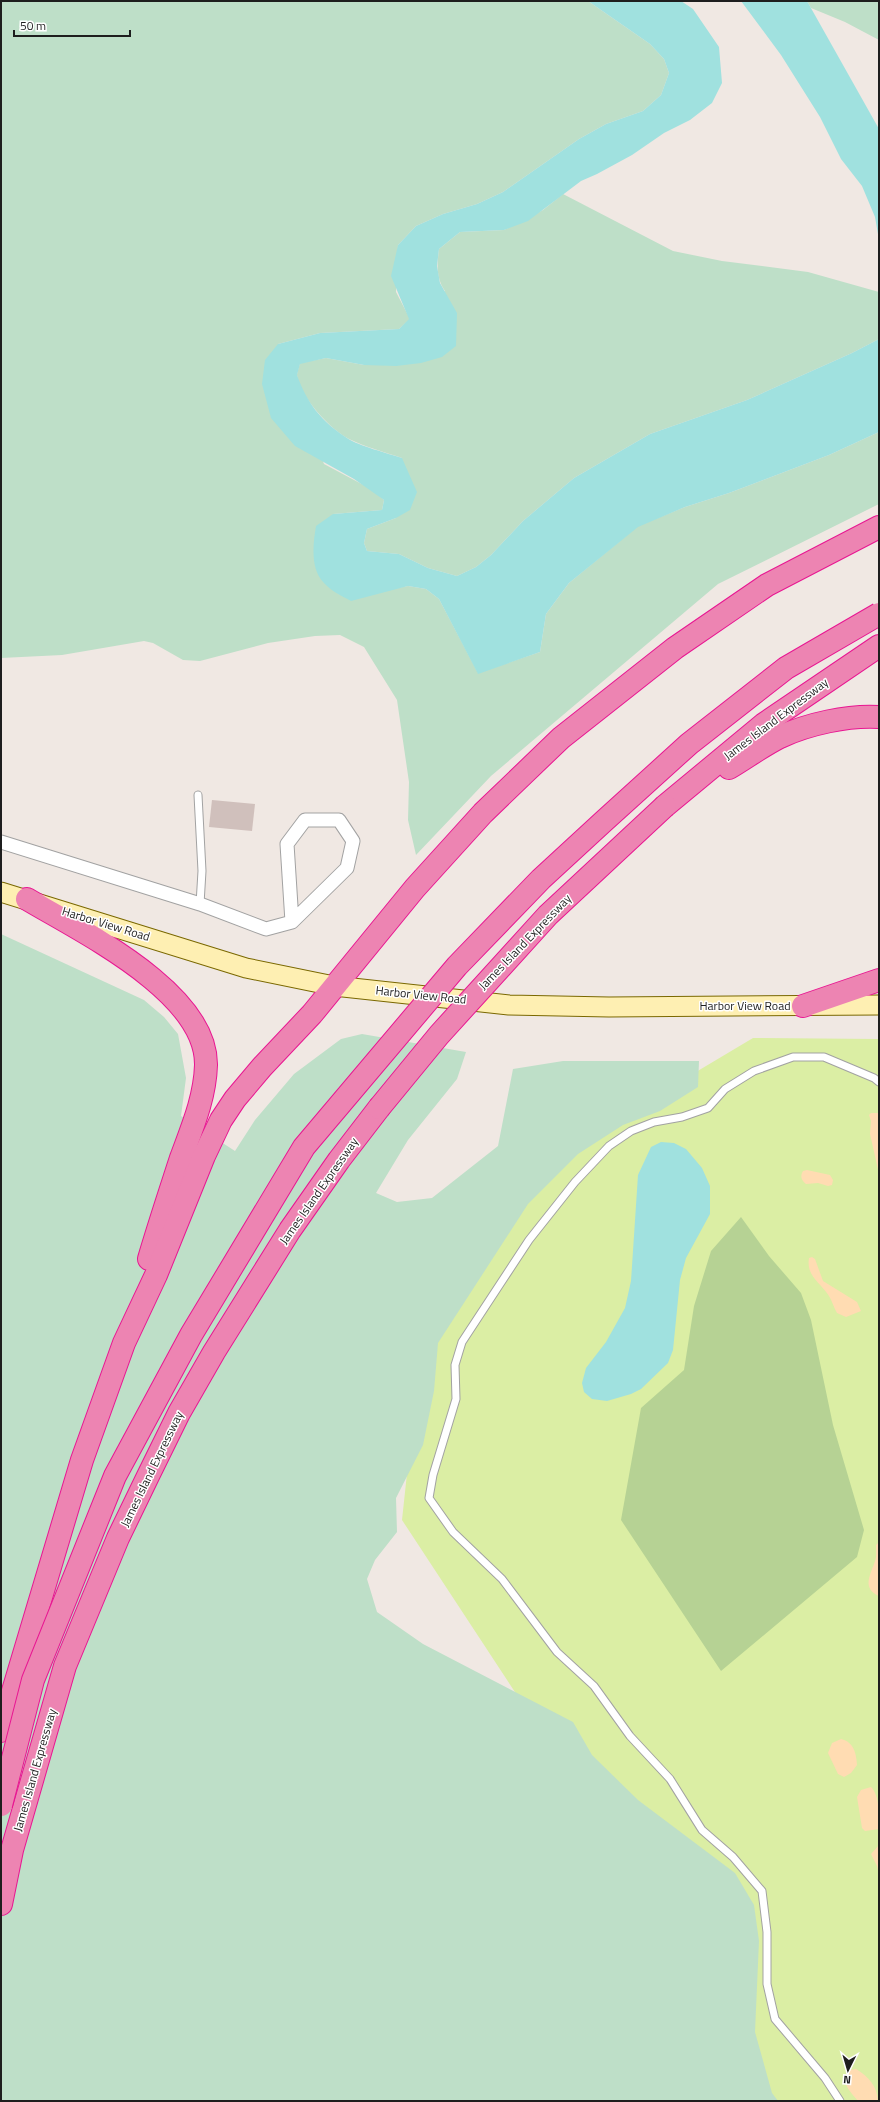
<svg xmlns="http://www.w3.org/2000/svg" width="880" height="2102" font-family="'Titillium Web',sans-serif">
<rect width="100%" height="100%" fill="#f0e8e3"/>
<polygon fill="#dbeea4" points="753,1038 879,1039 879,2101 774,2101 731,2021 402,1520 425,1306 550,1159"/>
<polygon fill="#b6d294" points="741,1217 769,1256 801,1293 811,1320 833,1425 864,1530 857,1557 721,1671 621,1520 641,1408 684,1370 694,1306 711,1251"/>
<g fill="#bedfc8">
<polygon points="1,1 588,1 650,44 664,59 669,73 661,95 643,111 606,124 579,139 503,192 477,204 443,214 416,226 398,245 396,292 410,319 399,329 320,333 278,344 324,464 371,489 384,500 382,510 333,514 387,590 408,586 426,589 439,599 478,673 540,652 546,614 569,583 638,526 685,507 729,493 829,455 879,432 879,504 718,584 491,776 416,855 408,820 409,782 397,700 364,647 340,635 315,636 268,643 200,661 183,660 153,643 144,641 62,655 1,658"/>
<polygon points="807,1 879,1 879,40 845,22 811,8"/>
<path d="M563 194 673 251 722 261 808 272 879 292V339L852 353 747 400 650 434 574 478 523 521 491 555 476 567 457 576 428 568 399 554 367 551 364 543 367 529 396 518 402 458C385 452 365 447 349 439 331 430 299 396 297 375 297 372 299 367 300 363L326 358 364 365 445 291C436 278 437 264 439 249L460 232 504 230 543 210Z"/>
<polygon points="1,934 144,1000 164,1017 178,1034 186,1078 181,1116 235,1151 255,1120 294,1074 341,1039 362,1034 466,1052 457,1079 408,1140 376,1193 397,1202 432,1198 498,1146 513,1069 563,1061 699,1061 698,1087 660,1111 623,1125 578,1154 528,1204 438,1343 434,1391 423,1445 396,1498 397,1532 375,1560 367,1579 377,1612 423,1644 573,1722 592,1755 638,1800 735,1873 754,1905 759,1941 755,2032 772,2093 778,2101 1,2101"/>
</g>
<g fill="#ffdcb2">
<polygon points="871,1113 879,1113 879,1174 870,1134 871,1121 869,1115"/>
<path d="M807 1170 830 1175 833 1180 832 1185 828 1186 818 1183 806 1184C801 1180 800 1176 803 1171Z"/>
<path d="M812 1257 815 1259 823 1281 857 1302 861 1311 846 1317 837 1313C834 1308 832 1301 829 1296 820 1282 806 1276 809 1258Z"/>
<path d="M879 1542V1596C861 1588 871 1574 875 1561 877 1556 876 1550 876 1545Z"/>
<path d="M841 1739C854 1742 856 1753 857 1765L851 1773 844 1777 838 1774 828 1753 832 1743Z"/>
<path d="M871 1787C880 1796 879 1816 879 1829L865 1831 862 1828 857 1797 861 1790Z"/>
<polygon points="879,1845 879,1875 877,1866 871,1854"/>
<path d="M856 2069C869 2077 877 2086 878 2101H858C851 2092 838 2081 850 2070Z"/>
</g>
<g fill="#a0e1df">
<path d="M588 1H681L693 9 719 47 722 83 712 103 690 120 664 133 632 155 597 174 581 181 528 221 504 230 460 232 439 249 437 266 440 283 457 313 456 346 442 357 421 363 396 366 364 365 326 358 300 364 297 375C307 403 321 421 347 438 359 446 387 453 402 458L417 492 410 510 396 518 367 529 364 543 367 551 399 554 428 568 457 576 476 567 491 555 523 521 574 478 650 434 747 400 852 353 879 339V432L829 455 729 493 685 507 638 527 569 583 546 614 540 652 478 674 439 599 426 589 408 586 351 601C342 596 331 591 324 583 310 569 313 544 316 526L333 514 382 510 384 500 354 479 295 446 271 418 262 384 265 360 278 344 320 333 399 329 409 319 391 276 398 245 416 226 443 214 477 204 503 192 579 139 606 124 643 111 661 95 669 73 664 59 650 44Z"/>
<polygon points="741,1 807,1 879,129 879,240 875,217 862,186 841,159 820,117 781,55"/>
<polygon points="661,1142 674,1143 686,1149 702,1168 710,1186 710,1214 686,1258 680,1280 673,1350 668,1363 641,1389 631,1394 607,1401 592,1399 584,1392 582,1383 586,1368 606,1342 625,1308 631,1281 638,1175 651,1147"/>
</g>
<polygon fill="#d0c0bc" points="212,800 255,804 252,831 209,827"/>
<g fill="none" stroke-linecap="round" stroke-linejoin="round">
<g stroke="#a2a2a2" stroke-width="9">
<g id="lane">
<polyline points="198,795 202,871 200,904"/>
<polyline points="840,2101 825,2078 775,2019 767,1984 767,1932 762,1891 733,1857 702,1830 670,1779 630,1736 594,1686 557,1652 502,1579 453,1532 429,1498 433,1475 456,1399 455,1365 462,1342 529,1240 575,1182 609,1146 631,1131 654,1122 682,1117 708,1108 725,1089 754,1071 793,1057 824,1057 874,1078 879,1082"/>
</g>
</g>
<g stroke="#a2a2a2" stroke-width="15">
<polyline id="street" points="1,842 200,904 266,929 292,922 347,868 353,841 339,820 305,820 287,844 292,922"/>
</g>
<g stroke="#7a6800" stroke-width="21">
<polyline id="secondary" points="1,892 246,968 334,986 509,1005 609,1007 879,1005"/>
</g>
<g stroke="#e81692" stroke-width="24">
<g id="highway">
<path d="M729 768C746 758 762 746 780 737 808 724 848 715 879 717"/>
<polyline points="665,806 764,724 879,646"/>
<path d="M27 899C82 932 207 992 206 1065 205 1098 192 1128 181 1158 170 1192 159 1225 149 1259"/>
<polyline points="803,1006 879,980"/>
<polyline points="1,1731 82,1460 124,1343 156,1275 204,1156 221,1120 235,1099 262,1067 312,1014 415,888 483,813 561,738 675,648 767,585 879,527"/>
<polyline points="1,1904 12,1850 65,1666 118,1538 148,1476 179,1413 214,1352 290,1230 339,1160 379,1108"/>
</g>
</g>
<use href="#lane" stroke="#fff" stroke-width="7"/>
<use href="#street" stroke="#fff" stroke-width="13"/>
<use href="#secondary" stroke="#feefb2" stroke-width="19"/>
<use href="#highway" stroke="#ed84b2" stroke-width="22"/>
<g stroke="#e81692" stroke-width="24" stroke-linecap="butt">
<g id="highway-bridge">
<polyline points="379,1108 439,1035 548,915 665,806"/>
<polyline points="1,1805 33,1680 115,1476 191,1335 304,1147 457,966 541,879 604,821 689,744 786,668 879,614"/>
</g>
</g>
<use href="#highway-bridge" stroke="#ed84b2" stroke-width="22"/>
</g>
<g text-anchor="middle" stroke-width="3" stroke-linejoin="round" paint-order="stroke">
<g font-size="12" fill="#1e1e1e" stroke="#fff">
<text transform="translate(776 719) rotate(-37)" y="4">James Island Expressway</text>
<text transform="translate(106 924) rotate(17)" y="4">Harbor View Road</text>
<text transform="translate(525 942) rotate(-46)" y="4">James Island Expressway</text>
<text transform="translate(421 995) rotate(6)" y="4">Harbor View Road</text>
<text x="745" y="1010">Harbor View Road</text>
<text transform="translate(319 1191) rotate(-55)" y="4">James Island Expressway</text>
<text transform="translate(152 1469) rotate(-64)" y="4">James Island Expressway</text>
<text transform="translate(35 1770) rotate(-74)" y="4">James Island Expressway</text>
</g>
</g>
<rect width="880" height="2102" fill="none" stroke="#1e1e1e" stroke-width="4"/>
<g transform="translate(848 2070) rotate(185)" stroke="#ffffff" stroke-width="3" paint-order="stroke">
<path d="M0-3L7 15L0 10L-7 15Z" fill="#1e1e1e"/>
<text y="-6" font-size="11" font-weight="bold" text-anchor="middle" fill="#1e1e1e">N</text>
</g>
<path d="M14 30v6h116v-6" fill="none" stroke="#1e1e1e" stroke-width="2"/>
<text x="20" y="30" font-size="12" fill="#1e1e1e" stroke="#ffffff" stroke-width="3" paint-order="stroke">50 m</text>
</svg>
